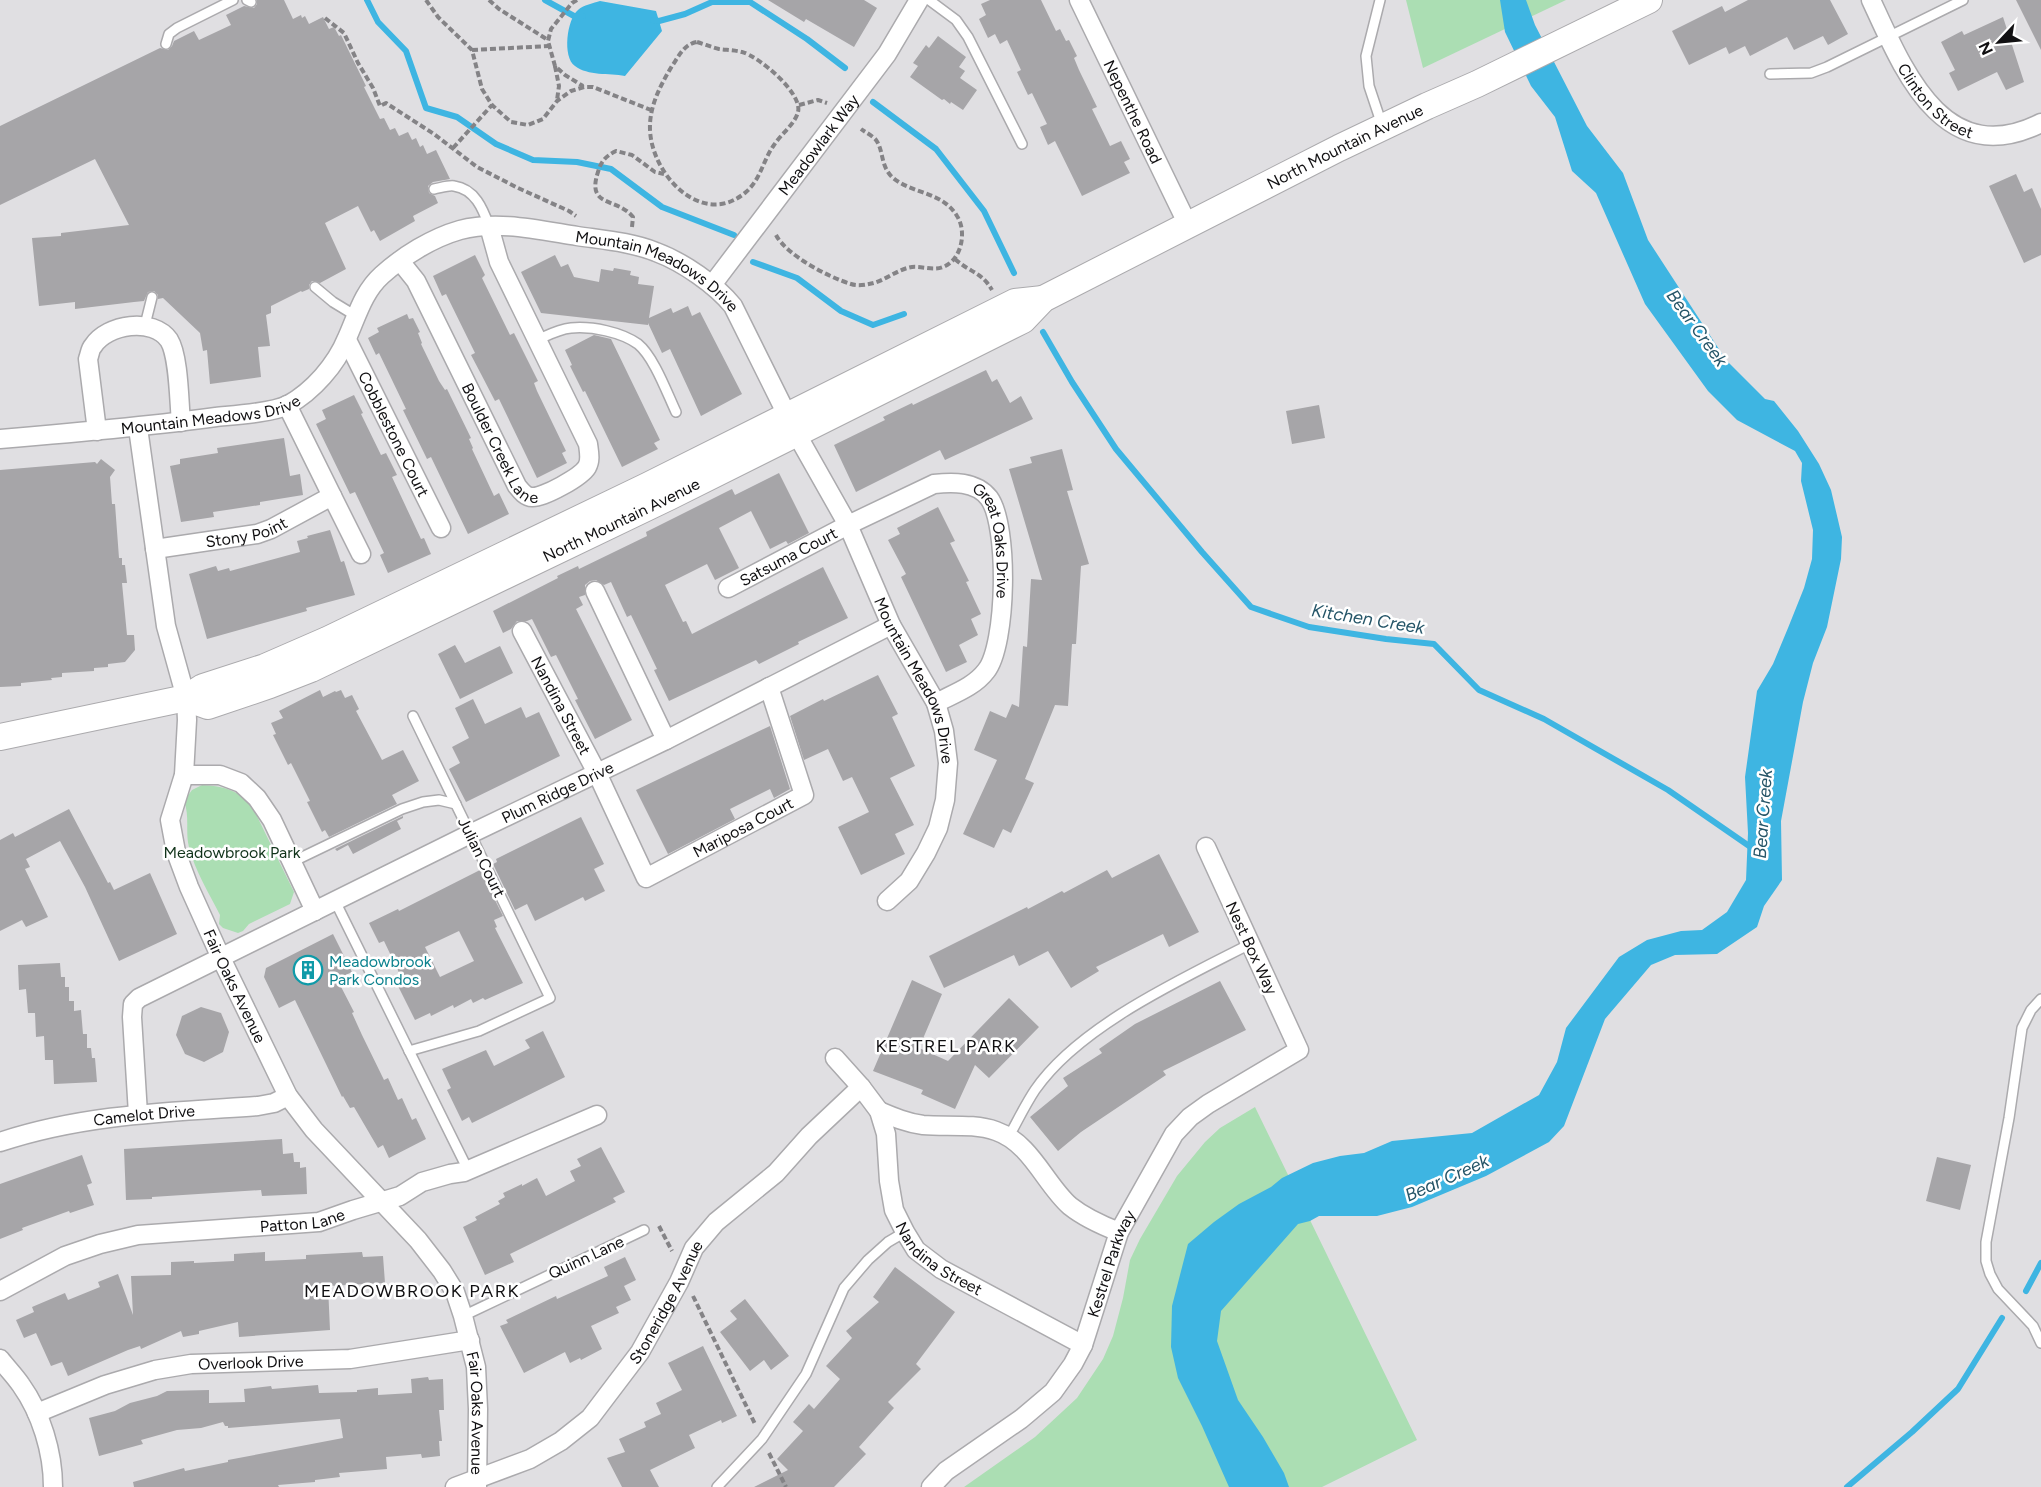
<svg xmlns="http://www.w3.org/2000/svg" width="2041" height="1487" font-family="Figtree,sans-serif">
<rect width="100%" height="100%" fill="#e0dfe2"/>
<g fill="#abdeb3">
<polygon points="1406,0 1566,0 1423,68"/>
<path d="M202 785C224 786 239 790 253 808L294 892 290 904 249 924 243 931 238 933 223 928 219 924 220 915C209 893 195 871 189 847 185 832 190 816 184 801L192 790Z"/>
<polygon points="1255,1107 1417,1440 1322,1487 964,1487 1035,1437 1077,1398 1103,1359 1113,1336 1123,1298 1130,1260 1140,1239 1177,1176 1205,1142 1220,1128"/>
</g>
<g fill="#3eb5e2">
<polygon points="1500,0 1526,0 1535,25 1587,126 1623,173 1648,240 1726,360 1765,399 1774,401 1798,431 1819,464 1831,490 1842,537 1841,559 1827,627 1813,663 1803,702 1781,821 1782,880 1764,906 1757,927 1717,954 1675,955 1651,965 1605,1019 1564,1126 1549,1142 1486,1176 1412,1207 1377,1216 1319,1216 1310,1221 1298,1224 1221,1311 1217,1341 1238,1400 1263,1437 1284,1473 1289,1487 1229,1487 1202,1426 1178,1378 1171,1347 1172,1306 1188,1244 1214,1222 1239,1204 1271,1187 1282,1178 1313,1163 1340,1156 1364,1153 1392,1141 1472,1133 1539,1095 1557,1062 1566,1028 1619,957 1647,940 1681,931 1702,930 1727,912 1746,880 1748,833 1745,777 1757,691 1773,664 1788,628 1804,588 1812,559 1813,530 1801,481 1802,463 1795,451 1737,420 1708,391 1645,304 1596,193 1572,171 1555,117 1531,86 1505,32"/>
<path d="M600 1 656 11 662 31 625 76C609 73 588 76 575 66 562 57 567 19 578 10 583 5 594 3 600 1Z"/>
</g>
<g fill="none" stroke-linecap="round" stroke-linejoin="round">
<g stroke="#3eb5e2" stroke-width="6">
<polyline points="367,0 378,22 406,51 426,108 457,117 496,144 533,160 577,162 611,169 662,207 734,235"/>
<polyline points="545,0 574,16 583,16"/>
<polyline points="653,20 659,21 685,14 712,2 750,2 807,39 845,68"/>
<polyline points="873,102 936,149 984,211 1014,273"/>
<polyline points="753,262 797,278 841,311 873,325 904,314"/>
<polyline points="1043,332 1072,382 1116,449 1202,552 1251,607 1309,627 1386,639 1434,644 1479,690 1544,719 1668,790 1752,848"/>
<polyline points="2026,1291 2041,1263"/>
<polyline points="1847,1487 1912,1432 1958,1389 2002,1318"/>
</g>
</g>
<g fill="#a6a5a8" fill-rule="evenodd">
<polygon points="257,0 284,0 293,19 301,15 302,18 305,16 309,24 323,17 329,29 334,27 339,36 341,35 366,86 364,87 380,119 384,118 390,130 395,128 399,136 408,132 412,140 416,138 420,147 423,145 427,154 436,150 450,179 433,182 428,186 429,193 435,196 438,203 413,216 415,221 380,241 374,230 371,232 358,206 325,223 346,269 320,283 312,281 309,285 309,289 302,292 301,291 271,306 271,313 266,315 270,346 258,347 261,377 210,384 207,350 203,351 200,333 163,298 158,299 158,295 154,291 148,292 144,301 134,302 75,309 75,302 39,306 32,238 61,236 61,233 129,225 95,159 0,205 0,126 160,48 168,50 172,46 174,41 194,31 199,40 231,25 226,15 244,6 254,8 257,4"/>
<polygon points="768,0 864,0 877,8 854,47 806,19 804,22"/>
<polygon points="990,0 1041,0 1056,31 1060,29 1066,41 1069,40 1077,56 1074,58 1079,70 1097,107 1092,109 1110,146 1121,141 1130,159 1124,162 1130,173 1082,196 1055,141 1048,145 1040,127 1047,124 1032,93 1028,95 1017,72 1021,70 1007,40 1000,44 995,34 988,38 979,19 986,15 981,4"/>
<polygon points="1748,0 1830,0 1848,34 1828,45 1823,36 1794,50 1787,37 1750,56 1745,46 1729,54 1726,47 1689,65 1672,31 1722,6 1725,12"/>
<polygon points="2016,0 2041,0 2041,50"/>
<polygon points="2003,17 2024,82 2006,90 1997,72 1958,91 1949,73 1955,70 1941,42 1962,31 1964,35"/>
<polygon points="938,36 966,57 959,67 965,71 960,78 977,90 963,110 951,102 950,104 944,99 942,100 910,77 918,66 913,63 926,45 929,48"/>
<polygon points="2016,174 2024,192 2032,188 2041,209 2041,255 2024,263 1989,186"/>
<polygon points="475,255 485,275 482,278 510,335 514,333 538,381 534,383 537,391 566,451 562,453 567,463 537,478 499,399 495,401 481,374 471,355 475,353 446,294 442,296 433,276"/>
<polygon points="555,255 561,267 568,264 574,277 599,282 601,269 613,271 614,268 631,271 630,275 639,277 638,284 654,286 649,318 671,308 673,313 688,306 692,316 700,312 742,394 701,416 670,349 662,353 648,323 648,325 541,313 521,272"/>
<polygon points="407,314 409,319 413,318 420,332 418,333 422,343 421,344 439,381 445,390 447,389 471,438 469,439 473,448 472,449 494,496 499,493 509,514 468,534 431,457 427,459 403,410 406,409 379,353 376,355 368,338 379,332 377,328"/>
<polygon points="594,335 611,339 660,440 654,443 658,449 622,467 585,391 583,392 570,366 572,365 565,350"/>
<polygon points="986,370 992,382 997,379 1010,403 1021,396 1033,419 945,460 940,450 856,492 834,445 885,420 883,417 912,403 913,405"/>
<polygon points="354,395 363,413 361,414 381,455 386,453 397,475 392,477 421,539 424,538 431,554 388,573 380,555 384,553 355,492 350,494 316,424 326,419 322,410"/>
<polygon points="1319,405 1325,438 1292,444 1286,411"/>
<polygon points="284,438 290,476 300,474 303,495 260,502 260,505 213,512 214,517 181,522 170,466 180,464 180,459 218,453 217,448"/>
<polygon points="1062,449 1073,490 1067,491 1089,564 1081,566 1076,644 1072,644 1068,706 1055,705 1025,779 1034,783 1011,833 1003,829 994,848 963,834 997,760 974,750 990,711 1006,718 1012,704 1019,707 1023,646 1027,647 1031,579 1042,580 1009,469 1032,463 1030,457"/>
<polygon points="101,459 115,470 110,477 112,504 115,504 119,558 122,558 122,565 125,565 127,583 122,583 127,635 134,635 135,650 125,662 108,664 108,667 94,668 94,671 62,673 62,677 51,678 52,680 21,683 21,686 0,687 0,470 95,462 97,464"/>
<polygon points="779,473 809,533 788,544 786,541 770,549 751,511 719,528 739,568 715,580 707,564 665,585 683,622 686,621 692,634 823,567 848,618 798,642 799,644 759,664 756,660 669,701 654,670 657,669 631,615 627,617 611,582 604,585 596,580 590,581 585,585 585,595 579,597 583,605 576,609 632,720 595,739 575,700 578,699 556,655 551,657 532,619 527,621 517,621 511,629 503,633 493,611 558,578 557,576 578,566 579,569 647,536 646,532 732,489 735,495"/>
<polygon points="938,507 955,541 950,543 969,581 966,582 981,614 971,619 978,635 959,645 967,662 946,672 901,577 906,574 888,540 900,534 897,528"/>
<polygon points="330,530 341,562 344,561 355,595 306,608 307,611 207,639 189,574 216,566 218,571 229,568 230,571 300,552 297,541 308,538 307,536"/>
<polygon points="455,645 465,663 500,646 513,673 460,699 438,654"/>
<polygon points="878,675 898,714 892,717 915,766 890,778 914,825 895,834 905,854 861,875 838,827 869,812 852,777 843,781 828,749 804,760 790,716 823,699 824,701"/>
<polygon points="320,690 323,697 335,691 336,692 341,690 345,698 352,695 359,709 356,711 382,760 403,750 419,781 392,795 397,804 329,837 325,830 322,832 307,802 310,801 291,763 288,765 273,735 276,734 271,723 283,718 279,711"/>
<polygon points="473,699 485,724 521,707 526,718 539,712 560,756 466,802 449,769 460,763 452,747 469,738 455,708"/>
<polygon points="770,726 790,789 774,798 770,789 730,809 735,819 668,854 636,790"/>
<polygon points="69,809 108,883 110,882 114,890 150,873 177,934 119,961 85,887 60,841 26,859 30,867 25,869 48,917 26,927 22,920 0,931 0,840 13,833 15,837"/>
<polygon points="403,816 403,818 397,821 401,829 353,854 348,845 337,851 335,849"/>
<polygon points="581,817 604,864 594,869 605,891 585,901 583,897 535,921 527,904 515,910 493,864 497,862 496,859"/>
<polygon points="1159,854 1199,932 1169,947 1163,934 1096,967 1099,971 1071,988 1048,951 1019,966 1014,955 944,988 929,956 1027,907 1028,909 1062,891 1064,893 1107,870 1112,878"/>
<path d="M480 870 503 916 494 920 497 927 495 928 523 983 485 1000 483 998 473 1003 471 999 454 1008 453 1005 431 1016 430 1013 415 1020 397 984 403 981 384 941 379 943 369 923 398 909 399 911ZM459 931 474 961 440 977 425 947Z"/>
<polygon points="333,934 352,972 337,979 354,1012 352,1013 362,1035 384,1080 388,1078 398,1100 402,1098 412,1120 416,1118 426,1139 389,1158 383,1145 378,1148 354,1107 350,1108 343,1096 342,1097 295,1000 279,1008 264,977 266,968"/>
<polygon points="60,963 61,977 65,977 65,987 69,987 69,1001 74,1001 74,1011 81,1010 83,1034 87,1034 87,1048 91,1048 92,1058 95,1058 97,1082 54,1084 53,1060 45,1060 44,1036 36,1037 35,1013 28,1013 26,989 19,990 18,965"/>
<polygon points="912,980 942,994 919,1048 948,1061 1009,998 1039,1027 989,1078 975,1065 955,1109 921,1094 923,1090 873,1071"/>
<polygon points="1220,981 1246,1030 1163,1071 1166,1075 1081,1132 1058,1151 1030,1117 1068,1086 1063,1078 1102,1053 1099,1049 1135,1024"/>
<polygon points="201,1007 221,1013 229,1032 223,1052 204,1062 185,1054 176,1035 182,1016"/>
<polygon points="543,1031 565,1077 472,1123 469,1117 462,1121 447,1090 451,1088 442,1069 486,1050 494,1066 530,1048 525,1040"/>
<polygon points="282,1139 283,1154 293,1153 294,1162 300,1162 300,1168 306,1167 307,1194 262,1196 261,1190 152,1197 152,1199 126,1200 124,1149"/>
<polygon points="601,1147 625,1192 613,1198 616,1202 510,1254 514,1262 485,1275 463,1227 477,1220 475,1217 500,1204 498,1201 505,1197 503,1193 522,1184 522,1186 537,1178 546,1196 575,1181 570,1171 581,1166 577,1159"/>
<polygon points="82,1155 92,1183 87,1185 94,1205 70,1213 69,1211 22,1228 23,1230 0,1239 0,1184"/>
<polygon points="1937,1157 1971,1165 1960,1210 1926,1201"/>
<polygon points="265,1252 265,1261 306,1259 306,1255 362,1252 363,1257 383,1256 385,1283 328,1286 330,1330 239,1337 238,1322 199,1331 199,1334 183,1337 181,1331 141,1349 140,1346 128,1350 68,1376 62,1362 51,1366 36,1333 24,1338 16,1320 34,1312 32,1307 65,1293 68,1300 100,1287 98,1282 118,1274 133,1315 131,1276 171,1275 171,1262 194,1261 194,1263 234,1261 234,1254"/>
<polygon points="625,1257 636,1280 624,1286 631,1300 616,1307 619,1313 591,1326 602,1349 581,1360 580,1358 570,1363 565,1352 524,1373 500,1326 508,1323 506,1320 556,1296 557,1299 608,1276 604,1267"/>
<polygon points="895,1267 955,1312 916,1364 921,1369 888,1402 894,1408 859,1447 866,1454 834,1487 754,1487 788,1470 777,1459 803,1431 793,1422 809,1404 814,1409 840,1379 826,1366 852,1338 846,1331 879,1302 873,1297"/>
<polygon points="745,1299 789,1356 771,1370 764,1360 750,1371 720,1332 737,1319 730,1311"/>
<polygon points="703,1346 737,1416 722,1423 721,1420 689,1435 695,1448 650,1470 659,1487 622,1487 607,1458 625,1452 619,1439 646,1427 644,1422 661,1414 656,1403 682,1390 668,1363"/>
<polygon points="428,1377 429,1380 443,1379 444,1410 439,1410 442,1441 439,1441 440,1456 422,1458 421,1454 386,1457 387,1469 339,1473 340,1477 315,1480 315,1482 278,1485 279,1487 134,1487 133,1482 184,1468 185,1471 228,1462 228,1460 343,1438 340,1419 228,1428 228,1426 225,1426 223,1422 201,1428 177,1430 141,1440 143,1444 99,1456 89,1418 115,1411 130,1403 157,1396 167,1391 209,1390 209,1403 245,1402 244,1389 271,1386 272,1389 318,1385 319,1393 357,1392 357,1390 378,1388 378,1395 412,1393 411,1379"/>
</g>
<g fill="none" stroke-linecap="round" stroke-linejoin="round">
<g stroke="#abaaad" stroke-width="12">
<g id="lane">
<polyline points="247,0 251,2"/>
<polyline points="929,0 956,20 968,37 1022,144"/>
<polyline points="1380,0 1366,56 1369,86 1382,125"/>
<polyline points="166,44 169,34 177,28 233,0"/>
<polyline points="1770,74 1811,73 1827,67 1963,0"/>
<path d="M434 189C440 188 449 185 454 186 475 189 483 209 489 226"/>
<polyline points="315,287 333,302 356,316"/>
<polyline points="145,325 152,297"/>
<path d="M537 340C548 335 559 329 571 328 592 326 621 332 638 344 654 357 667 393 676 412"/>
<polyline points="292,862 402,809 423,802 439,800 456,804"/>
<polyline points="335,901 468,1170"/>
<polyline points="2041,999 2031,1010 2022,1028 2009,1118 1986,1242 1986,1261 1990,1274 1998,1289 2033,1326 2041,1343"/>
<polyline points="409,1051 479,1031 550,998 413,716"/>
<path d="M1008 1138C1017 1122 1025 1105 1035 1090 1079 1026 1182 979 1250 944"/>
<polyline points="463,1316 644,1230"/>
<polyline points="717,1487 762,1439 806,1374 844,1288 868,1260 888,1242 905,1232"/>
</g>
</g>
<g stroke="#abaaad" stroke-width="21">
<g id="street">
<path id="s1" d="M1079 0 1188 225"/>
<path id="s2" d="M1871 0C1903 69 1943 172 2041 123"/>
<path id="s3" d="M400 261 416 281 517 486C521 491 526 497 532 497 543 498 581 477 587 467 591 460 589 452 588 444L499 262 489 226"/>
<path id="s4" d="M712 285 887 54 919 0"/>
<path id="s5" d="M347 340 441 528"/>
<path id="s6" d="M138 428 166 626 186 698 187 720 184 775 170 820 176 852 189 887 221 958 288 1096 314 1130 418 1240 442 1271 455 1292 463 1316 476 1367 478 1409 477 1487"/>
<path d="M97 431 88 359C90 354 90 349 93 346 107 324 153 317 169 340 179 356 179 402 181 422"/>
<path id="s7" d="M0 439C72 433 144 427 216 417 236 415 271 413 288 405 313 391 336 365 347 338 357 316 363 292 382 275 403 256 432 238 460 230 497 220 539 230 577 236 604 240 631 242 656 252 683 262 716 285 733 306L796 433 848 525 891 625 936 703 944 731 948 763 945 800 938 828 926 853 909 881 887 901"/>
<polyline points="332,496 361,554"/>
<path id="s8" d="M155 549 257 534 271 529 332 496 287 405"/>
<path id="s9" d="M728 588 848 525 934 484C952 482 976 481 989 498 1009 525 1007 645 986 671 974 687 953 694 936 703"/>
<polyline points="595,591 666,740"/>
<path id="s10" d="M522 631 597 773 646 878 804 795 769 687"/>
<polyline points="184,775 220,775 241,783 257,798 272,820 315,911"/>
<path id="s11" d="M835 1058 861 1087 879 1111 886 1134 889 1181 894 1210 905 1232 916 1250 941 1269 1083 1345"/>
<path d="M879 1111C893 1117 907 1123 923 1125 946 1127 974 1123 996 1131 1031 1143 1045 1184 1070 1206 1085 1218 1101 1225 1119 1232"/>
<path id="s12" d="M138 1114 132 1017 133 1004 139 998 470 834 666 740 891 625"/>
<path id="s13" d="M0 1142C84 1114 170 1112 258 1106L274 1103 288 1096"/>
<path id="s14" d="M0 1291 65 1256 100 1244 138 1235 319 1222 353 1210 400 1196 422 1182 450 1174 464 1172 597 1115"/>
<path d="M0 1359C7 1368 15 1376 21 1385 41 1413 53 1452 53 1487"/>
<path id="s15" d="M37 1413 105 1385 155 1370 191 1364 350 1359 470 1340"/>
<path id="s16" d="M455 1487 530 1459 561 1441 590 1418 640 1352 679 1282 694 1248 716 1222 776 1173 809 1136 861 1087"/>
<path id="s17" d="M931 1487 946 1471 1021 1419 1053 1392 1073 1364 1083 1345 1119 1232 1174 1134 1190 1117 1208 1104 1299 1050 1206 847"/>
</g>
</g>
<g stroke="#abaaad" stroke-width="28">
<g id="secondary">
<path id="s18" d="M186 698 208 706 270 685 311 669 669 497 1023 320 1043 299 1188 225 1339 148 1427 106 1477 84 1649 0"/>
<polyline points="0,737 186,698 203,687 265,667 327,640 647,486 1015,302 1043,299"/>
</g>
</g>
<g stroke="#848386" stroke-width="4" stroke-dasharray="6 3" stroke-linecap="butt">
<polyline points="426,0 438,17 472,50 482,89 492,105 511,122 528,125 543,119 557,101 571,91 584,87 593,87 651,110"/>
<polyline points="489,0 499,9 548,40"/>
<polyline points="577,0 572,3 551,29 548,41 555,66 565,75 583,86"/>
<polyline points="325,18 344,33 358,63 373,88 380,106 386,103 434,134 477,167 518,188 569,211 576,216"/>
<path d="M697 42C704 44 711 47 719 49 726 50 734 50 742 52 758 56 803 93 798 112 795 124 781 134 774 145 763 160 761 179 746 192 703 229 652 176 650 130 649 107 660 86 672 66 679 56 684 44 697 42Z"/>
<polyline points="472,50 549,46"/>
<polyline points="555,66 559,86 557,100"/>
<polyline points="799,105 818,100 827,103"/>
<polyline points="453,148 492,105"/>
<path d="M632 227 633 217C617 197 586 208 598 172 601 161 606 156 616 151L632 155 655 172 664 174"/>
<path d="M776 235C786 255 830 278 851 284 857 286 864 285 869 284 884 282 897 269 912 267 922 266 933 271 943 267 962 260 967 231 957 216 942 191 911 194 892 177 880 165 884 151 876 140 873 136 865 132 861 129"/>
<path d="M955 259C970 273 981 271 992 290"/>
<polyline points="659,1226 672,1251"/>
<polyline points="693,1296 755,1424"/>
<polyline points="769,1453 786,1487"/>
</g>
<use href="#lane" stroke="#fff" stroke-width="9"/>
<use href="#street" stroke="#fff" stroke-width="18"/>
<use href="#secondary" stroke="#fff" stroke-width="26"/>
</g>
<defs>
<g id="building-ring" transform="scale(1.5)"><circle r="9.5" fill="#fff" stroke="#0f9aa8" stroke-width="1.5"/><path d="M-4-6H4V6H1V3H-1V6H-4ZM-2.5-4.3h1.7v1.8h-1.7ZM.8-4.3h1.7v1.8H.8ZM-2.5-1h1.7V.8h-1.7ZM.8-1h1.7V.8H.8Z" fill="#0f9aa8"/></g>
</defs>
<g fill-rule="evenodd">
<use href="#building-ring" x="308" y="970"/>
</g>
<g text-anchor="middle" stroke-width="5" stroke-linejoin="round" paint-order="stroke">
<g font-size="16" fill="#111012" stroke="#fff">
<text dy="6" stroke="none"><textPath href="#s2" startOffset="122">Clinton Street</textPath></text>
<text dy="6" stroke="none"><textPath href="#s1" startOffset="124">Nepenthe Road</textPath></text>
<text dy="6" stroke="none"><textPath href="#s4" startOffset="176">Meadowlark Way</textPath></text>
<text dy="6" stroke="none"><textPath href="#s18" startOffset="1293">North Mountain Avenue</textPath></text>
<text dy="6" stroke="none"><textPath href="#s7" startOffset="752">Mountain Meadows Drive</textPath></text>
<text dy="6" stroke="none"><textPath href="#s7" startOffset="212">Mountain Meadows Drive</textPath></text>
<text dy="6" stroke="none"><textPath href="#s5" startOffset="105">Cobblestone Court</textPath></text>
<text dy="6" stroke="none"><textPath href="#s3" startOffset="210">Boulder Creek Lane</textPath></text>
<text dy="6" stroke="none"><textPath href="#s18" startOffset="477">North Mountain Avenue</textPath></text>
<text dy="6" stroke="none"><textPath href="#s8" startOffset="93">Stony Point</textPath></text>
<text dy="6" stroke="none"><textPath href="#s9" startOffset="332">Great Oaks Drive</textPath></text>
<text dy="6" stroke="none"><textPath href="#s9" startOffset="68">Satsuma Court</textPath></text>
<text dy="6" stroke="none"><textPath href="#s7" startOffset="1256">Mountain Meadows Drive</textPath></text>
<text dy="6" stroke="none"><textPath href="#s10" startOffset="84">Nandina Street</textPath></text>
<text dy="6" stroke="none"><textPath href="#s12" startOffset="585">Plum Ridge Drive</textPath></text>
<text dy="6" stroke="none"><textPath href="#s10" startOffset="386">Mariposa Court</textPath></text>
<text transform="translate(482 857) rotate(64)" y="6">Julian Court</text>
<text transform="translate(1252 948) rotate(65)" y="6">Nest Box Way</text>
<text dy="6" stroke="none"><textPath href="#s6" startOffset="578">Fair Oaks Avenue</textPath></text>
<text dy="6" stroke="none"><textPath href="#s13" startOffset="147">Camelot Drive</textPath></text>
<text dy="6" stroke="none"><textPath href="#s14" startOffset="315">Patton Lane</textPath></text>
<text dy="6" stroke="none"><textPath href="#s11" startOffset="238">Nandina Street</textPath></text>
<text transform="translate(586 1257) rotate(-25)" y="6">Quinn Lane</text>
<text dy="6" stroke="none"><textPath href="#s17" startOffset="297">Kestrel Parkway</textPath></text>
<text dy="6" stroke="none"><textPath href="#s16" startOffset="292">Stoneridge Avenue</textPath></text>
<text dy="6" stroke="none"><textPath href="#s15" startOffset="222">Overlook Drive</textPath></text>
<text dy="6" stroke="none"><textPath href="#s6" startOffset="1082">Fair Oaks Avenue</textPath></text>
</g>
<g font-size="16" fill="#11331a" stroke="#fff">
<text x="232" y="858">Meadowbrook Park</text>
</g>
<g font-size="16" fill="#0d838f" stroke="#fff" text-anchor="start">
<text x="329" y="967">Meadowbrook<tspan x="329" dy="18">Park Condos</tspan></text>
</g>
<g font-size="18" font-style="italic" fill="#255568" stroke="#fff">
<text transform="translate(1697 328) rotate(54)" y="6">Bear Creek</text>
<text transform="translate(1368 619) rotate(9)" y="6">Kitchen Creek</text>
<text transform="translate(1763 814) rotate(-86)" y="6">Bear Creek</text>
<text transform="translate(1447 1178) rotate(-24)" y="6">Bear Creek</text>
</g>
<g font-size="18" letter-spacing="1.5" fill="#111012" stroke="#fff">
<text x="946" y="1052">KESTREL PARK</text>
<text x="412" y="1297">MEADOWBROOK PARK</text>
</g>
</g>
<g transform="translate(1999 42) rotate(244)" stroke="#ffffff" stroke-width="4.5" paint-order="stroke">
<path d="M0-4.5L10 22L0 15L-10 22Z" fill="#111012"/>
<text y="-9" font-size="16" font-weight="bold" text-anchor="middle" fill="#111012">N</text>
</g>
</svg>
